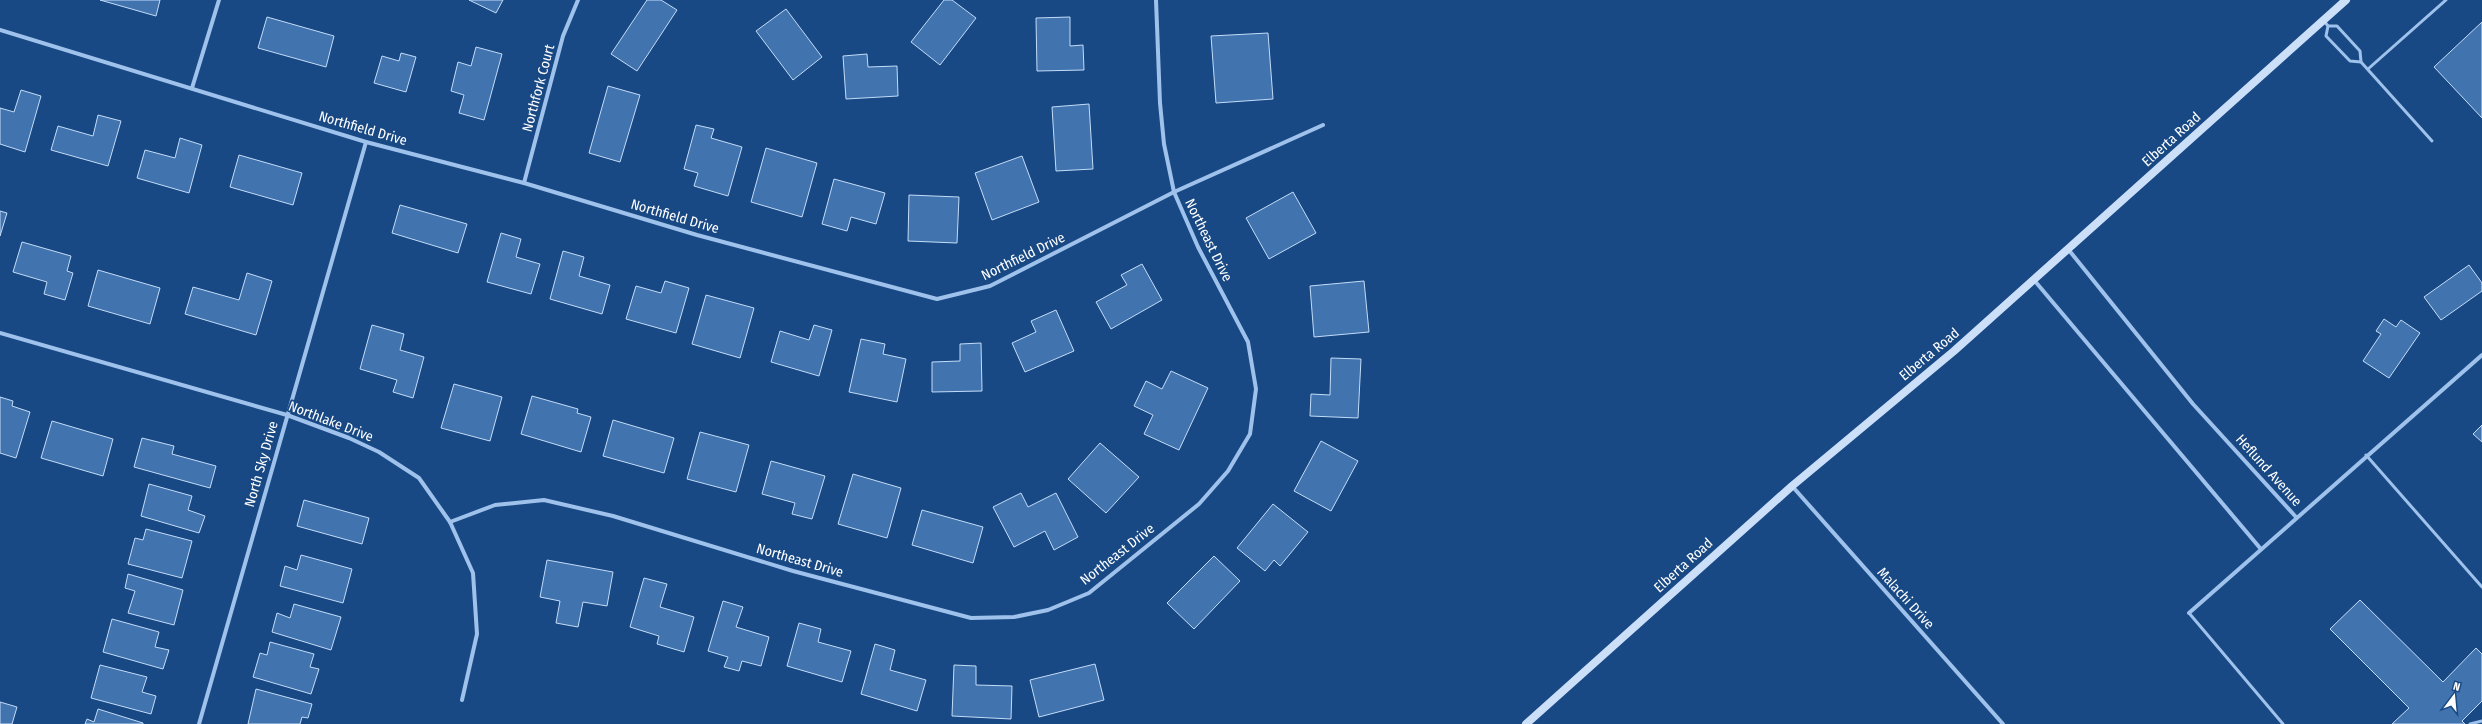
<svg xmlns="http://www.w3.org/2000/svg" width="2482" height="724" font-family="'Fira Sans Condensed',sans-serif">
<rect width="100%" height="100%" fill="#194984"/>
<g fill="#4173ae" stroke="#c3dcf9">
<polygon points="100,0 160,0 156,16"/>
<polygon points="469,0 503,0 496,13"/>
<polygon points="647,0 661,0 677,10 637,71 611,54"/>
<polygon points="944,0 952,0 976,18 940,65 911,42"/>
<polygon points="786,9 822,57 793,80 756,31"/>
<polygon points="267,17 334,36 326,67 258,48"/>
<polygon points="1070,17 1070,46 1083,45 1084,70 1037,71 1036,18"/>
<polygon points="2482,22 2482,118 2434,67"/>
<polygon points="1268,33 1273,99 1216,103 1211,36"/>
<polygon points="476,47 502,54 484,120 459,113 464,95 451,91 458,62 471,66"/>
<polygon points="401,53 416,57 406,92 374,83 382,56 399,61"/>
<polygon points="867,54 868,67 897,66 898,96 846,99 843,56"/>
<polygon points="608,86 640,95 620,162 589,153"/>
<polygon points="21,90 41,96 25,152 0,144 0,108 14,112"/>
<polygon points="1089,104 1093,169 1056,171 1052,107"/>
<polygon points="98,115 121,121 108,166 51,150 58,126 93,136"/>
<polygon points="696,125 714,129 711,138 742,147 728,196 694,186 698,173 684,169"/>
<polygon points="180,138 202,145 189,193 137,178 145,150 175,158"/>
<polygon points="766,148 817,163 802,217 751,202"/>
<polygon points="239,155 302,173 293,205 230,187"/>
<polygon points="1022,156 1039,202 992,220 975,173"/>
<polygon points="834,179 885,193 876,224 851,217 847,231 822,224"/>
<polygon points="1293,192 1316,233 1269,259 1246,218"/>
<polygon points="909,195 959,197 957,243 908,241"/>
<polygon points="400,205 467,224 458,253 392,233"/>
<polygon points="0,211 7,213 0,236"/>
<polygon points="501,233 521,239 516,257 540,264 531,294 487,282"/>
<polygon points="22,242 71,256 67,271 73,273 65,300 44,294 47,282 13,272"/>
<polygon points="563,251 584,257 579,276 610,285 602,314 550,299"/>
<polygon points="1142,264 1162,300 1111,329 1096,302 1127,285 1121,275"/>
<polygon points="2469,265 2482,283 2482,291 2441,320 2424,297"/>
<polygon points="98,270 160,288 150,324 88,306"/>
<polygon points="247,273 272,281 256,335 185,314 193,287 239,300"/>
<polygon points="665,281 689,288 676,333 626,319 636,286 661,293"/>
<polygon points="1364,281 1369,332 1314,337 1310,286"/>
<polygon points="706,295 754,308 740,358 692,344"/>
<polygon points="1056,310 1074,351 1025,372 1012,343 1036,332 1031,321"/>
<polygon points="2384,319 2396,327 2401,320 2420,333 2389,378 2363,361 2381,334 2376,331"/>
<polygon points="372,325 404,334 400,350 424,357 413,398 393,392 397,380 360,369"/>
<polygon points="814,325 832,330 819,376 771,362 780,331 809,340"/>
<polygon points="861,339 885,344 883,354 906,359 897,402 849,392"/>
<polygon points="981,343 982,391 932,392 932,362 960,361 960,344"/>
<polygon points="1331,358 1361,359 1358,418 1310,416 1311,394 1330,395"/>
<polygon points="1171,371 1208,388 1179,450 1144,434 1153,415 1134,406 1146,381 1162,389"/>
<polygon points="454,384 502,397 490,441 441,428"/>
<polygon points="532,396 578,409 577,413 591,417 581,452 521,434"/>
<polygon points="0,397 13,401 12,406 30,412 16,458 0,453"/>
<polygon points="613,420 674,438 664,473 603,456"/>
<polygon points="52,421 113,439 103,476 41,458"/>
<polygon points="2482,425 2482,442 2473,434"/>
<polygon points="700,432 749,445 736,492 687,479"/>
<polygon points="142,438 174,446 172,454 216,466 210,488 134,467"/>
<polygon points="1321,441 1358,461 1331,511 1294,491"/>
<polygon points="1100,443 1139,477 1106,513 1068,479"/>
<polygon points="771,461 825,476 812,519 792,514 795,503 762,494"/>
<polygon points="853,474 901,488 887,538 838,524"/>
<polygon points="149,484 192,496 188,510 205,516 199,533 141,516"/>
<polygon points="1021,493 1028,507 1056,493 1078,537 1054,550 1045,531 1014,547 993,507"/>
<polygon points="304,500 369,518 362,544 297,526"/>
<polygon points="1273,504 1308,532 1280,566 1274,560 1265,571 1237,548"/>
<polygon points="922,510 983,527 973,563 912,545"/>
<polygon points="146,529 192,541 182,578 128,564 135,538 143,540"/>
<polygon points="301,555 352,569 343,603 280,586 285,566 297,570"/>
<polygon points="1214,556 1240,581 1194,629 1167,603"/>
<polygon points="547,560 613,572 607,606 583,602 578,627 556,623 560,601 540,597"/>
<polygon points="128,574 183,590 174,625 128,613 135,591 125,588"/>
<polygon points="644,578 667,584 660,607 694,617 684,652 657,644 659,636 630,627"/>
<polygon points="2360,600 2443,682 2476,648 2482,654 2482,701 2462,721 2465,724 2392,724 2409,708 2330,629"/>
<polygon points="723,601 743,607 736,627 769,637 761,666 742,661 739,671 724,667 728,657 708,651"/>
<polygon points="294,604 341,617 331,650 272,632 277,613 290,618"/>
<polygon points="112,619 159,632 155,647 169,650 163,669 103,652"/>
<polygon points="799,623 821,629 818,642 851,651 842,682 787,666"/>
<polygon points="270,642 314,654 310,667 319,669 311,694 253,677 260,653 267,655"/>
<polygon points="875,644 895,650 890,670 926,680 917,711 861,694"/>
<polygon points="1095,664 1104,700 1039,717 1030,680"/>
<polygon points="100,665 147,677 142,692 156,696 151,714 91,698"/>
<polygon points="954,665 976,666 976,685 1012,686 1011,719 952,716"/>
<polygon points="256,689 312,704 308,718 302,717 300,724 248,724"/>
<polygon points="0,702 17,707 12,724 0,724"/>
<polygon points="98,709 143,723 143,724 85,724 87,719 94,722"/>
</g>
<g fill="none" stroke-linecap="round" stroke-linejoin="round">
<g stroke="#9ec2ec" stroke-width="3">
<polyline points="2324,21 2328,26 2337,26 2360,51 2361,62 2432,141"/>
<polyline points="2328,26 2326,36 2350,61 2361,62"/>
<polyline points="2368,69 2446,0"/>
<polyline points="2366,455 2482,587"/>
<polyline points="2189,613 2283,724"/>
<polyline points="2470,724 2482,721"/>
</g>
<g stroke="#9ec2ec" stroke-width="4">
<polyline points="0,30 366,142 524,183 697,235 937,299 990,286 1174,192 1323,125"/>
<polyline points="192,88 219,0"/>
<polyline points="524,183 563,36 578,0"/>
<polyline points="2068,249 2193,404 2296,517"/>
<polyline points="2034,280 2260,548"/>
<polyline points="0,333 287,415 349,438 379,452 419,478 450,522 473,573 477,634 462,700"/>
<polyline points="1792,486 2003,724"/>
<polyline points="450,522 495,505 544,500 613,516 793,571 971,618 1014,617 1048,610 1089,593 1199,504 1228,471 1250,434 1256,389 1248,342 1198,247 1174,192 1164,144 1160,103 1156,0"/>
<polyline points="2189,613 2482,355"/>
<polyline points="199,724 366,142"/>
</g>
<polyline stroke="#cbdff9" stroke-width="8" points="1526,724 1792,486 1954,351 2346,0"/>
</g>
<g text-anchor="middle" stroke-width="3.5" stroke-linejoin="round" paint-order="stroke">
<g font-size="14" fill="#fff" stroke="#194984">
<text transform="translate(538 88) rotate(-75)" y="5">Northfork Court</text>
<text transform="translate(363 128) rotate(16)" y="5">Northfield Drive</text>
<text transform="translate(2171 139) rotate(-42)" y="5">Elberta Road</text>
<text transform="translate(675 216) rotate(16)" y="5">Northfield Drive</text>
<text transform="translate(1209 240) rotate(64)" y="5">Northeast Drive</text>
<text transform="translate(1023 256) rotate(-26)" y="5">Northfield Drive</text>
<text transform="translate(1929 354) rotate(-40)" y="5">Elberta Road</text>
<text transform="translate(331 421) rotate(21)" y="5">Northlake Drive</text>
<text transform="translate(261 464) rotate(-74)" y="5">North Sky Drive</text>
<text transform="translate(2269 470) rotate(48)" y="5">Heflund Avenue</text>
<text transform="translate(1117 554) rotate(-38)" y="5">Northeast Drive</text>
<text transform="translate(800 560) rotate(16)" y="5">Northeast Drive</text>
<text transform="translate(1683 565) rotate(-42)" y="5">Elberta Road</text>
<text transform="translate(1906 598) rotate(48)" y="5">Malachi Drive</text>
</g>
</g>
<g transform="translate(2454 696) rotate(16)" stroke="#194984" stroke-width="3" paint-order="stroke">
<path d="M0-3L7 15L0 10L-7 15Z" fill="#ffffff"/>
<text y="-6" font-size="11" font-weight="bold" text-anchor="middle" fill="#ffffff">N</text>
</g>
</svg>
